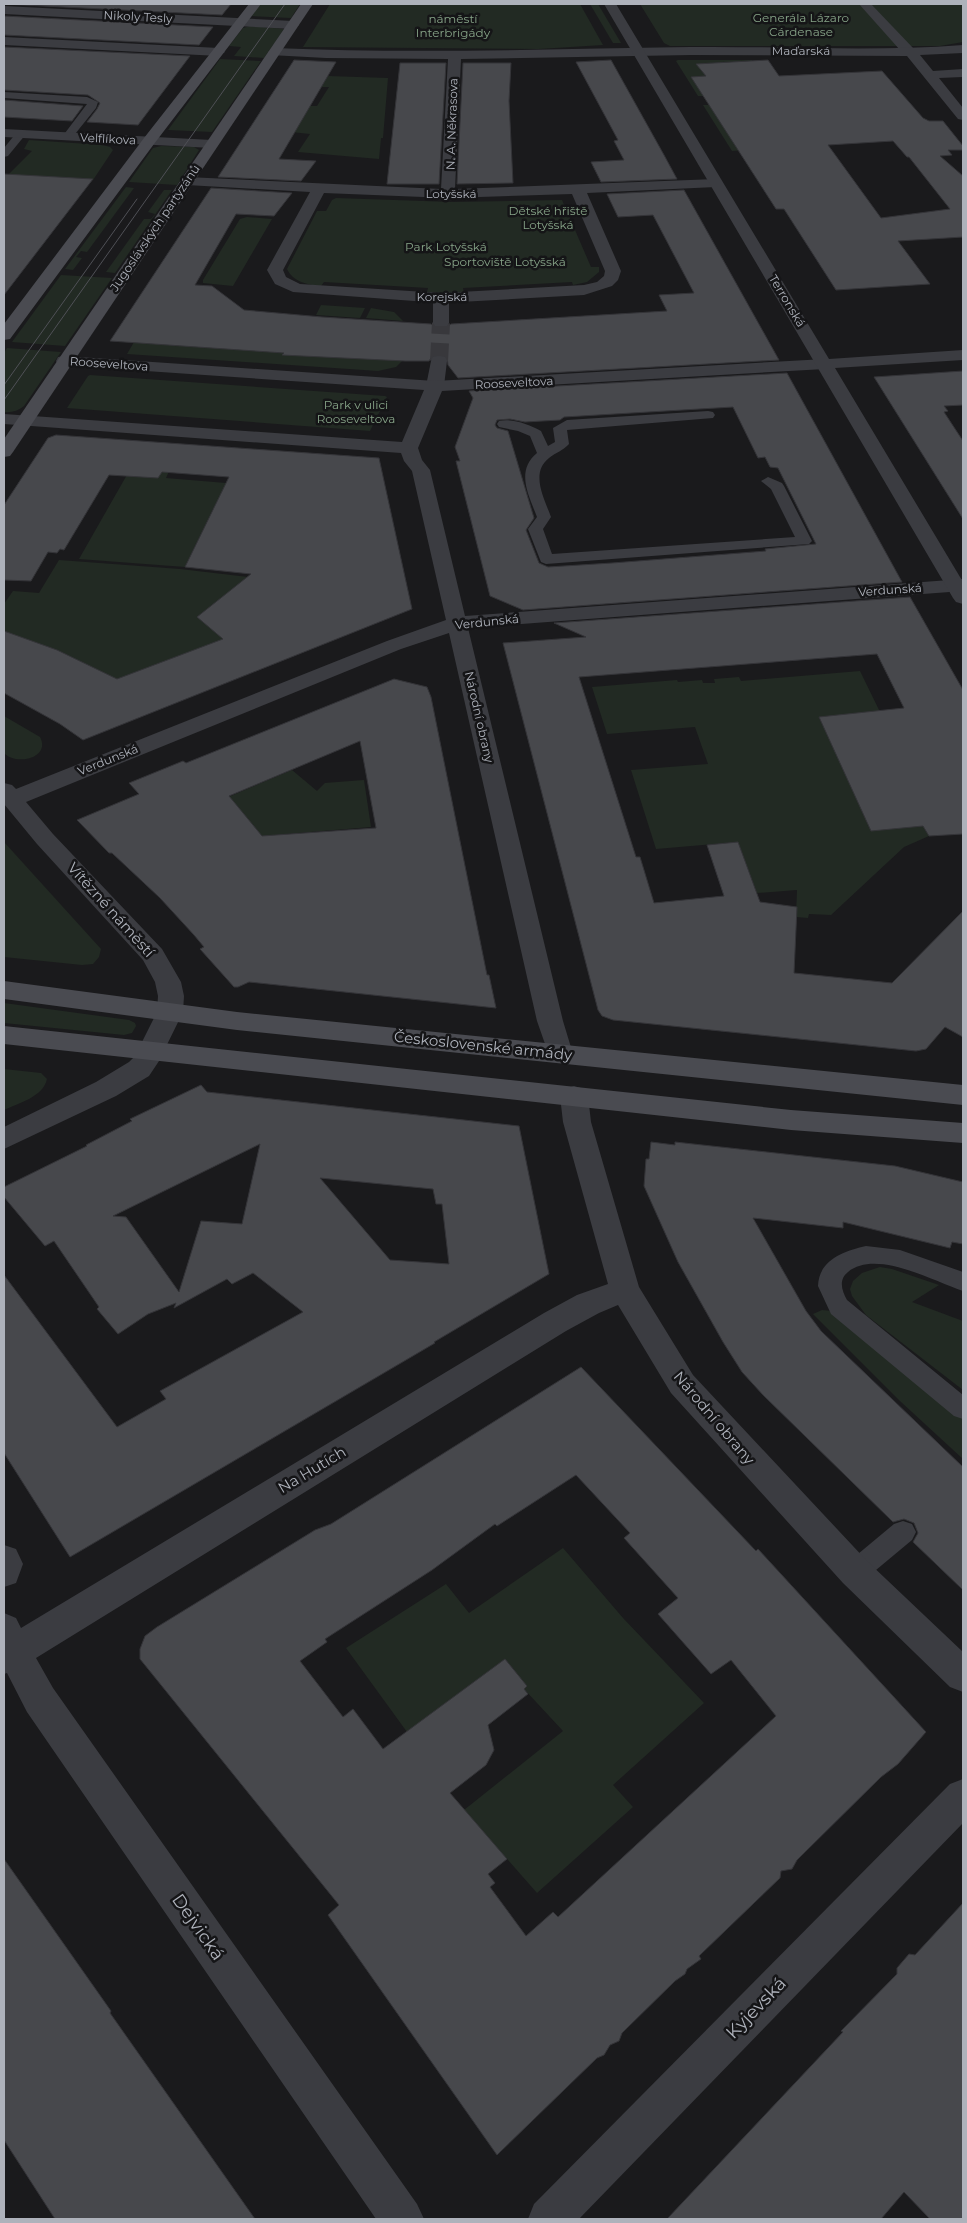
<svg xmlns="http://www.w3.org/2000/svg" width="967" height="2223" font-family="Montserrat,sans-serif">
<rect width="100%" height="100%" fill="#1a1a1c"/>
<g fill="#222a23">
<polygon points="260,4 300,4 291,18 251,16"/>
<polygon points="330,4 580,4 603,45 539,49 303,47"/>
<polygon points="590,4 598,4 621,43 613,43"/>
<polygon points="640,4 963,4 963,42 940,46 670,46 664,43"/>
<polygon points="250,26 284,29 264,58 234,56 241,47 229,46 243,28"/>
<polygon points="220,59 261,61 212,132 168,130"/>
<polygon points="678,60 752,60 752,61 698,64 706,76 704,96 698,96 676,61"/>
<polygon points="328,76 388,78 383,138 381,138 379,159 298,152 310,134 291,132 305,106 317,106 329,87 321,87"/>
<polygon points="703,105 709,105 746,150 732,151"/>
<polygon points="29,140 103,145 110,147 113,150 93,180 8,175 32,151 24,149"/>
<polygon points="161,146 194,147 199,150 177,185 129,182 153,148"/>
<polygon points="126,187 134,188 87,252 81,251 76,257 82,258 73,270 65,269"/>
<polygon points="164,190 172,190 115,273 106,272 144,219 151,219 155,214 148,212"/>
<path d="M336 198 452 202 562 200 591 267H599V272L587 282 573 285 572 282 463 288 464 293 427 292 428 288 324 282 321 286C308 285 293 282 287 269L317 211H326L332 200Z"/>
<polygon points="247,217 272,219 233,286 203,283 203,280 240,219"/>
<polygon points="61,275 112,278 65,346 12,342"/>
<polygon points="321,305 365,308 360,318 316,315"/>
<polygon points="371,308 394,312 403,321 366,318"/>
<polygon points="134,342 403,360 396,367 378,371 127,354"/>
<path d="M7 348 61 352 24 406C18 411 11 413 4 412V353Z"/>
<polygon points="90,375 385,396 387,397 370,431 67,408 88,376"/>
<polygon points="171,467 166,478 226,483 228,479 264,482 324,502 213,509 185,567 79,559 128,473 163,470"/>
<polygon points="59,560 180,569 248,577 197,617 224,639 128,675 126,684 57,650 4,632 4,604 13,591 39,593"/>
<polygon points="860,671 880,712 819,717 871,830 923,826 929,836 904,847 831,915 809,914 808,918 796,917 797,890 757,893 738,842 656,849 631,770 708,764 695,727 607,734 592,687 677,680 678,682 702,680 703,683 715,683 714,679 739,677 741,681"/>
<path d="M4 716 40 737C51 758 16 766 4 753Z"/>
<polygon points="292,770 317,791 325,783 364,780 371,827 262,836 226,798"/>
<polygon points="4,842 101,949 99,957 93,964 82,965 4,957"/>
<polygon points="4,1003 129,1020 135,1023 136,1026 132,1033 124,1035 4,1023"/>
<path d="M4 1069 41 1073 47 1079C43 1097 19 1103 4 1110Z"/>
<polygon points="880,1267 892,1269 939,1285 912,1302 963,1321 963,1390 866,1315 852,1296 850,1289 853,1281 862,1273"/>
<polygon points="822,1310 832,1311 963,1414 963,1459 900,1401 813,1314"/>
<polygon points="563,1548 623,1618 704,1703 613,1785 633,1807 537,1893 464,1810 563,1731 524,1689 527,1686 505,1659 407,1732 346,1648 446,1584 469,1613"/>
</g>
<g fill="#47484c" stroke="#343438" fill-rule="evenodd">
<polygon points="4,4 231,4 222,15"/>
<polygon points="4,16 213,27 199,45 4,35"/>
<polygon points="4,47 190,56 138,125 87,122 97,109 100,103 88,95 4,90"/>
<polygon points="294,60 336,62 279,159 316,161 301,181 218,177"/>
<polygon points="611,60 664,155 677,179 601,182 591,162 624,160 614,141 618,140 576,62"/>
<path d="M768 60 779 76 882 71 923 118 929 121H943L963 146V150H948L952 155 940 156 963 176V237L898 241 930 284 836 290 784 209H776L691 77 706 76 696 64ZM893 141 907 157H909L950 209 881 218 828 145Z"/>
<polygon points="400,63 446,63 439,184 387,184"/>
<polygon points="463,63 511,63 509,101 513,183 457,184"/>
<polygon points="4,100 83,106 72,121 4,117"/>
<polygon points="4,174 93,179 4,295"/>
<polygon points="211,188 292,193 274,216 236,214 195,285 212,286 244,310 322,317 431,324 435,328 447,328 451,324 667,311 659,295 694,293 653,215 618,217 607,194 684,190 779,360 458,378 448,365 447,356 439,354 433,355 429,361 405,361 282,355 284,353 110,341"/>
<polygon points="963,371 963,405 944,406 948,411 944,412 963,441 963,519 874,377"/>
<path d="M787 373 902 582 523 610 490 596 456 461H460L455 447 473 398 469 391ZM733 407 758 458 765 457 770 467 778 468 816 544 765 549 766 551 612 563 548 567 539 563 526 530 534 518 508 431 497 428 495 425 497 420 510 419 525 422 560 420 564 417Z"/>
<polygon points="56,435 379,458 412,609 83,740 60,724 4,693 4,631 57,650 117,679 223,639 197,617 251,574 185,567 229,477 162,472 158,478 109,475 64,550 60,549 57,553 48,552 31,581 4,580 4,505 48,438"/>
<polygon points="910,597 963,690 963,834 929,836 923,826 871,831 819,717 904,708 877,654 579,677 636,857 640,857 654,903 724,896 707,845 738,842 760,902 797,907 794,973 892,983 963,911 963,1037 945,1027 926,1049 916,1051 613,1020 602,1016 598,1010 503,643 586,637 554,623"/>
<path d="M394 679 427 687 431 697 487 975H489L496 1008 249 982 238 987H234L200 949 204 947 194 935 160 898 112 853H109L77 820 139 794 129 783 183 761 186 763ZM360 741 376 828 262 836 229 796Z"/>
<path d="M201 1085 207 1092 519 1126 549 1274 434 1342 435 1343 70 1557 4 1453V1275L117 1427 166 1399 160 1391 303 1312 253 1273 232 1284 227 1279 174 1308 176 1303 148 1314 118 1334 97 1309 99 1307 54 1241 45 1246 4 1197V1187L87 1146 86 1145 132 1121 130 1119ZM260 1144 242 1224 201 1221 179 1292 126 1217 113 1216ZM320 1178 433 1189 436 1204H442L449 1264 390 1260Z"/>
<polygon points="651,1142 675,1145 675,1142 895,1166 963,1182 963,1244 952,1242 950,1248 843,1222 843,1228 753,1218 806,1311 821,1331 963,1467 963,1590 913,1542 918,1533 914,1523 904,1519 893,1522 763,1395 742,1372 723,1342 678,1262 644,1186 646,1159 649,1159"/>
<path d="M581 1367 756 1551 758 1549 926 1732 898 1764 881 1777 797 1860 792 1869 781 1871 780 1878 699 1956 701 1959 687 1969 685 1974 675 1981 622 2033 619 2041 610 2045 604 2055 597 2058 497 2155 328 1915 339 1905 140 1659V1649L145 1636 157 1627 315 1530 331 1524ZM576 1475 630 1533 624 1538 678 1598 658 1614 711 1674 731 1660 776 1716 558 1917 553 1912 526 1936 490 1887 495 1883 488 1874 507 1859 450 1793 486 1765 494 1750 488 1725 528 1694 524 1689 527 1686 505 1659 383 1749 353 1709 343 1717 300 1661 327 1642 325 1639 432 1570 495 1524 497 1526Z"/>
<polygon points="4,1859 111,2011 110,2013 255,2219 55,2219 4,2140"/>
<polygon points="963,1903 963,2219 930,2219 904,2192 881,2219 667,2219 843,2032 841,2031 897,1974 897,1968 909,1954 915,1955"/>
</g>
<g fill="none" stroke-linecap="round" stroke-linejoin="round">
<polyline stroke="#38383c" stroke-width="18" stroke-dasharray="18 9" stroke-linecap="butt" points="439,361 441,323"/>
<g fill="#3b3c41" fill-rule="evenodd">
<polygon points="4,92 87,97 98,102 96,108 71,139 67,140 62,137 87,104 4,98"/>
<polygon points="21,131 26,134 8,156 4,157 4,148 17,132"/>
<path d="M708 411 713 412 715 415 713 418 567 430 569 444C564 450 555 453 549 458 530 473 544 498 551 517L543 529 552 554 795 537 771 489 761 481 768 477 782 483 784 486 812 541 809 544 546 564 541 562 528 529 537 517C529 496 515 471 537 453L530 436 518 431 499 427 497 424 499 421C513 418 529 425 541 431L548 446 555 442 553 428 567 420Z"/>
<path d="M866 1246 900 1250 963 1272V1291C933 1281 876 1249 848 1272 838 1280 842 1291 847 1300L963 1395V1419L954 1416 831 1314 818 1286C819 1259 845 1251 866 1246Z"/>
<polygon points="903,1521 912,1524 916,1532 912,1540 864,1580 855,1584 846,1580 842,1572 846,1564 894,1524"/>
</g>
<g fill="#3b3c41" fill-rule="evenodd">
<polygon points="859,4 871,4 914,49 916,52 914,55 906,55 900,50"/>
<polygon points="441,293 447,295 449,298 449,323 447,326 435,326 433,323 433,298 435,295"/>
<polygon points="439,356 445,357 447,361 444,386 441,390 429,390 426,386 431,361 433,357"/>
</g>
<g fill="#3b3c41" fill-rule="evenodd">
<polygon points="4,6 293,21 299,25 293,29 4,14"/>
<polygon points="4,37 219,48 225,52 219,56 4,45"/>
<path d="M963 45V53L920 55 933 71 963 69V77L939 78 963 108V120L958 119 907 56 691 55 461 59 455 189 716 179 723 183 716 187 587 193 621 271 618 280 612 286 584 295 441 303 293 292 275 284 267 270 310 192 187 185 180 181 187 177 441 189 448 59 326 58 270 55 268 52 274 48C413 54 551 49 690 47 781 46 872 52 963 45ZM324 193 448 198 572 194 605 271 604 276 597 282 584 285 441 293 300 284 286 277 283 270Z"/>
<polygon points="4,129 212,140 219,144 212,148 4,137"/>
<polygon points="64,356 435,381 825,359 831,360 833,364 831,368 825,369 442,391 418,448 422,460 430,470 465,616 963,579 963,591 468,628 563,1021 573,1054 569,1061 560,1063 551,1061 537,1021 449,633 401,649 26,802 53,834 162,949 181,982 184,996 183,1012 159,1061 149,1076 116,1096 4,1149 4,1127 96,1082 129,1062 135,1056 157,1012 158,996 155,982 143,960 37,844 4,804 4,783 12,785 16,789 387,641 446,620 412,471 404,461 401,453 4,424 4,414 402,442 424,390 58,365 56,361 58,357"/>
<polygon points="574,1086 584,1089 588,1096 591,1122 639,1287 693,1375 867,1561 963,1652 963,1692 950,1687 843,1583 671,1393 618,1305 599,1313 566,1331 36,1658 53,1688 417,2204 424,2219 376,2219 27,1712 7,1673 4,1674 4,1613 16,1618 21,1628 544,1313 577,1295 608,1284 563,1122 560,1096 564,1089"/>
<polygon points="4,1545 16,1549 23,1564 16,1583 4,1587"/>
<polygon points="963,1779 963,1823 579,2219 528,2219 534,2204 950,1784"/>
</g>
<polygon fill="#3b3c41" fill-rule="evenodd" points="604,4 616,4 829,359 963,350 963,360 835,368 963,582 963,604 956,602 953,598"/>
<g fill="#4a4b51" fill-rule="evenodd">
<polygon points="249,4 261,4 154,144 10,339 4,340 4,324 144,138"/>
<polygon points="301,4 313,4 13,452 10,456 4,457 4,439"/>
<polygon points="4,981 237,1012 963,1085 963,1105 237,1030 4,999"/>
<polygon points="4,1026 791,1110 963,1123 963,1143 791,1130 4,1044"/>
</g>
<g stroke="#4f5056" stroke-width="1">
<polyline points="4,385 137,199"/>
<polyline points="4,400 285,4"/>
</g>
</g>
<g text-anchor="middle" stroke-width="5" stroke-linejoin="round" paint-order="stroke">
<g font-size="12" fill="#aeb2bb" stroke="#151517">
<text transform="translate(138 17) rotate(3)" y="4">Nikoly Tesly</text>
<text x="801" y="55">Maďarská</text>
<text transform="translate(452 124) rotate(-88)" y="4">N. A. Někrasova</text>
<text transform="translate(108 139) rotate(3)" y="4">Velflíkova</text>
<text x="451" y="198">Lotyšská</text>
<text transform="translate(155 228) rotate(-56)" y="4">Jugoslávských partyzánů</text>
<text x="442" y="301">Korejská</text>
<text transform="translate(787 301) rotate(59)" y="4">Terronská</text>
<text transform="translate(109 364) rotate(4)" y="4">Rooseveltova</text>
<text transform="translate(514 383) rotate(-3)" y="4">Rooseveltova</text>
<text transform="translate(890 590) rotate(-4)" y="4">Verdunská</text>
<text transform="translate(487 622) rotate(-6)" y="4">Verdunská</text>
<text transform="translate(479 717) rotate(77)" y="4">Národní obrany</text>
<text transform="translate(108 760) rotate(-22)" y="4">Verdunská</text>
</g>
<g font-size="12" fill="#87a488" stroke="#151517">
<text x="801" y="22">Generála Lázaro<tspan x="801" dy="14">Cárdenase</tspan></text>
<text x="453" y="23">náměstí<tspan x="453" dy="14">Interbrigády</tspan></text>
<text x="548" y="215">Dětské hřiště<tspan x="548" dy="14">Lotyšská</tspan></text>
<text x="446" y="251">Park Lotyšská</text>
<text x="505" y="266">Sportoviště Lotyšská</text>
<text x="356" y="409">Park v ulici<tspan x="356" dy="14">Rooseveltova</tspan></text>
</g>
<g font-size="15" fill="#aeb2bb" stroke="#151517">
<text transform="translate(111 910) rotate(48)" y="5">Vítězné náměstí</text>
<text transform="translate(483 1046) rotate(6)" y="5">Československé armády</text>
<text transform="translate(714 1418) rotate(50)" y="5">Národní obrany</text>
<text transform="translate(312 1470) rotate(-31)" y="5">Na Hutích</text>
</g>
<g font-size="18" fill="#aeb2bb" stroke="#151517">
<text transform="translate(198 1927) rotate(55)" y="6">Dejvická</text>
<text transform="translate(756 2008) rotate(-46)" y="6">Kyjevská</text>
</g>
</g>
<rect width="967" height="2223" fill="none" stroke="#aeb2bb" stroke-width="10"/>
</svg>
